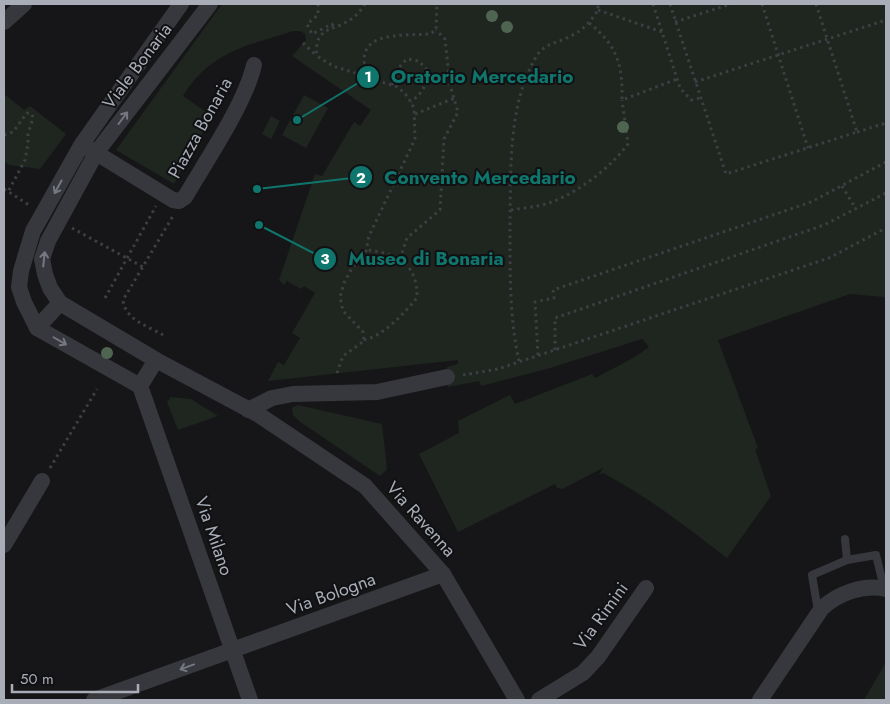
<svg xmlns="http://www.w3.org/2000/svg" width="890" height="704" font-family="Jost,sans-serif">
<rect width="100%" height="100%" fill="#161618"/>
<g fill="#1e261f">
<path d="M222 4H886V302L884 297 850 294 718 340 758 448 755 449 771 496 727 558C688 528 647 496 603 473L599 475 603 468 562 489 557 488 555 484 458 532 419 454 459 433 458 421 510 395 515 404 592 374 595 378 635 357 649 347 642 339 550 368 481 386 479 381 448 387 447 367 458 364V360L268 381 278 362 284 365 300 338 292 333 315 293 304 286 301 289 287 281 284 285 279 280 315 174 322 176 354 122 360 126 371 110 292 56 306 40 305 34 300 31H293C246 46 210 52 183 96L212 116 174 184 116 150Z"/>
<polygon points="4,94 24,110 30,106 66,134 40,169 9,165 4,161"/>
<polygon points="304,95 328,108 306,148 282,135"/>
<polygon points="271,116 280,121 271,139 262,134"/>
<polygon points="171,397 191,399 218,416 178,430 167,402"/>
<polygon points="298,405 382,424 387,469 380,476 299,421 293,415 292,408"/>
<polygon points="886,662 886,700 864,700"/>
</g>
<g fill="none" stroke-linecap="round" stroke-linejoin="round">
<g stroke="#3d3f44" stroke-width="3" stroke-dasharray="2.5 4" stroke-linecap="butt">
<polyline points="318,4 318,15 307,24 312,34 332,24 334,27"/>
<path d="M365 4C362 8 359 13 355 16 338 32 313 24 317 56L333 66 368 77"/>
<polyline points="653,4 680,88 691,100 700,98"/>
<polyline points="670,4 726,174 857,132 816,4"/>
<polyline points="762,4 808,148"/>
<polyline points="598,10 662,32"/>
<polyline points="675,22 731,4"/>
<path d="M589 23C617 45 623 65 622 100L677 79"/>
<polyline points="303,43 317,56"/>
<polyline points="695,82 886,20"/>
<path d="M392 85 401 65 407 59 419 61 426 69C429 84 422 93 411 102"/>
<polyline points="415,114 455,98"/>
<polyline points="857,132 886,123"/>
<polyline points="4,135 13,132 27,113 32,114 33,118 28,134 28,144 25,160 8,192"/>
<polyline points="842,186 856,209"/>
<polyline points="4,189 29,205"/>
<path d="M511 210C523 208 537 207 549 203 579 192 609 169 628 144L622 100"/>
<polyline points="72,228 143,267"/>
<polyline points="400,259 407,238 440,210 444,139 458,112 450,85 445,39 436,30"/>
<polyline points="105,298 156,206"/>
<path d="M163 335C148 326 125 320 123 300L173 216"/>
<path d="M364 340C385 335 403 314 417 298 418 264 397 253 366 250"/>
<polyline points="555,350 555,318 824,225 886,193"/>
<polyline points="538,355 535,302 554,298 553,290 811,202 886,162"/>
<path d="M519 361C509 317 510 267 510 221 511 167 508 105 536 57 544 43 558 43 571 36 583 30 591 21 598 10V4"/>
<path d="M337 373 343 356 364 341 363 332 343 311 340 297 344 283 353 266 365 256 369 236 415 139 414 108 408 97 398 87 368 78C350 30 399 36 430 34L436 30 437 4"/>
<polyline points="463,375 498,369 829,258 886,228"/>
<polyline points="50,468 97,389"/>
</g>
<g stroke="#37383d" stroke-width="8">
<polyline points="845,539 847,560"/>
<polyline points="818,611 812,575 847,560 876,555 884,588"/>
</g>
<g stroke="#37383d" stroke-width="16">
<polyline points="210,4 96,153 48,241 42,259 45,274 50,288 60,303 156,360 259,415 365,486 443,574 517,700"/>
<polyline points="4,22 24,4"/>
<path d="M88 148 173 200 179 201 185 197C206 161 245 104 254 65"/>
<polyline points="37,328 60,303"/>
<polyline points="140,386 37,328 24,302 19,287 21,271 33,231 82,144 181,4"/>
<polyline points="140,386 250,700"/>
<polyline points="140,386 156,360"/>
<polyline points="248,410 272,398 293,394 377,392 447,377"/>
<polyline points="4,545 42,481"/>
<polyline points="94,700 443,574"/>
<polyline points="539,700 583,673 598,657 646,588"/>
<path d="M760 700 822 608C839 593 863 584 886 589"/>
</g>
</g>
<g fill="#506452">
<circle cx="492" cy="16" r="6"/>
<circle cx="507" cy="27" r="6"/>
<circle cx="623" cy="127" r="6"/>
<circle cx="107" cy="353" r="6"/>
</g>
<defs><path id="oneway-shaft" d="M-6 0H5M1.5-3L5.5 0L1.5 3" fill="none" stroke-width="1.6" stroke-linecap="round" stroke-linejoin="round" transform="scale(1.25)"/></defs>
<g stroke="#757881">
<use href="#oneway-shaft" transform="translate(123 118) rotate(-53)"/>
<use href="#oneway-shaft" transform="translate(58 187) rotate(119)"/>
<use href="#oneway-shaft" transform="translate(44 259) rotate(-84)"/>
<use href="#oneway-shaft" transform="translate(60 341) rotate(30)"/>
<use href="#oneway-shaft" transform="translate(187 667) rotate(160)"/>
</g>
<g text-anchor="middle" stroke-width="4" stroke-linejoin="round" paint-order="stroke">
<g font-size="18" fill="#a8adb8" stroke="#111113">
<text transform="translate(137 66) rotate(-53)" y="6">Viale Bonaria</text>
<text transform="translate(200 128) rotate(-61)" y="6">Piazza Bonaria</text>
<text transform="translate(421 519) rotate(48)" y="6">Via Ravenna</text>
<text transform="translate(214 536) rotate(71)" y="6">Via Milano</text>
<text transform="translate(331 594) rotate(-20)" y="6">Via Bologna</text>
<text transform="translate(601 616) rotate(-54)" y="6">Via Rimini</text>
</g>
</g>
<path fill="none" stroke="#0f766e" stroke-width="2" d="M297 120L368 77M257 189L361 177M259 225L325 259"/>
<g fill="#0f766e" stroke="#111113" stroke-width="2">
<circle cx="297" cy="120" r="5"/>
<circle cx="257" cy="189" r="5"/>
<circle cx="259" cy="225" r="5"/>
<circle cx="368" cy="77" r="12"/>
<circle cx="361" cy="177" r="12"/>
<circle cx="325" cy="259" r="12"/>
</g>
<g font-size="15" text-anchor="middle" font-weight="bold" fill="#fff">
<text x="368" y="82">1</text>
<text x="361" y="183">2</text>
<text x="325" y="264">3</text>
</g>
<g font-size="19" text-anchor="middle" font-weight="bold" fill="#0f766e" stroke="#111113" stroke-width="4" stroke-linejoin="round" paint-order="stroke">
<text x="482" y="83">Oratorio Mercedario</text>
<text x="480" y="184">Convento Mercedario</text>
<text x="426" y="265">Museo di Bonaria</text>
</g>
<rect width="890" height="704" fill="none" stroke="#a8adb8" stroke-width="10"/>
<path d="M12 684v8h126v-8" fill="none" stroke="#a8adb8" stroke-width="2.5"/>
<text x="20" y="684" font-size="15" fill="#a8adb8" stroke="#111113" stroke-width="4" paint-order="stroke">50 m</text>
</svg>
